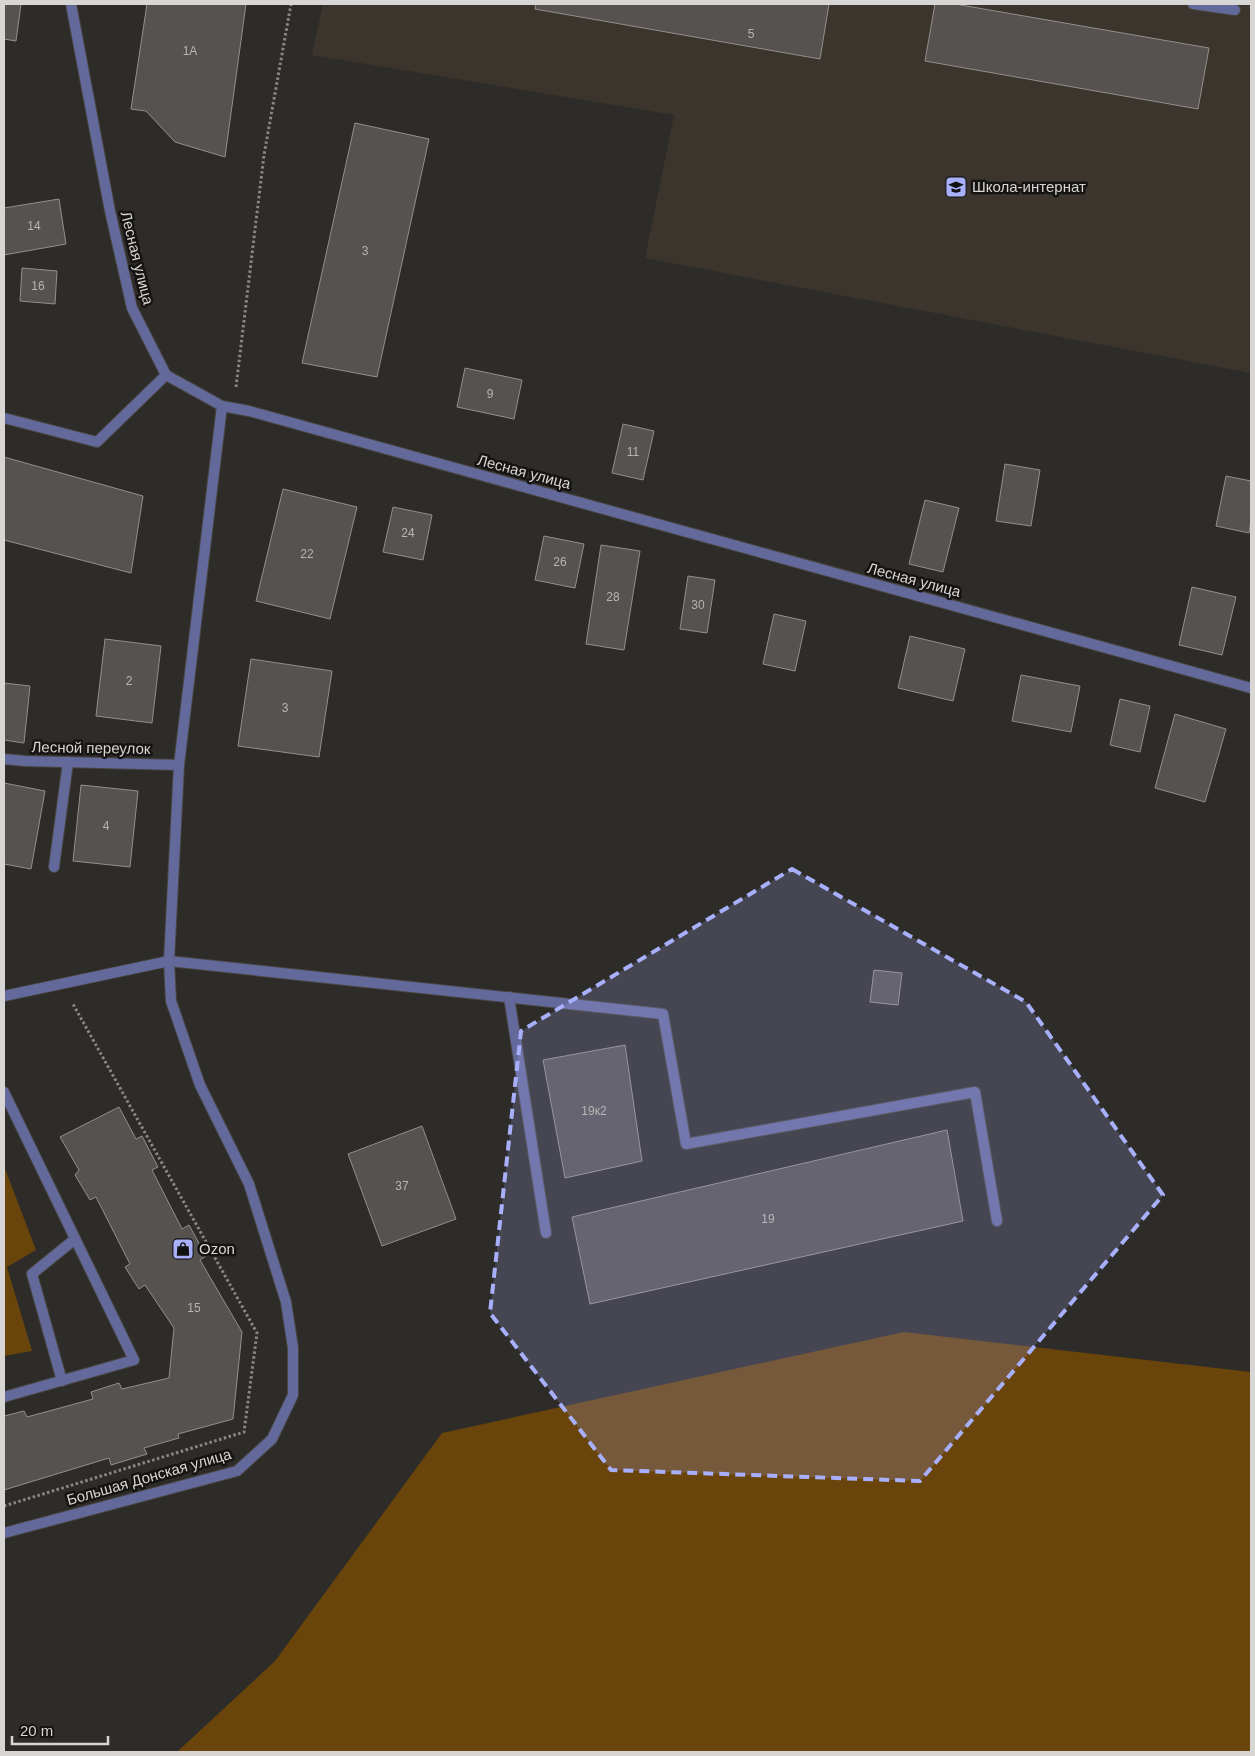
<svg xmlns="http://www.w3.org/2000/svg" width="1255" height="1756" font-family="Helvetica,sans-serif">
<rect width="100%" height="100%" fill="#2e2c29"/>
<polygon fill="#3b352d" points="323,4 1251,4 1251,373 645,258 674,115 312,55"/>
<g fill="#69440b">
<polygon points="4,1166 36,1250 7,1267 32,1351 4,1356"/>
<polygon points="904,1332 1251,1372 1251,1752 177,1752 275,1661 442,1433"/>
</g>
<g fill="#55524f" stroke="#928f8c">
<polygon points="4,4 21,4 16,41 4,39"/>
<polygon points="147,4 246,4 225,157 175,142 146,111 131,109"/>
<polygon points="536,4 829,4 820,59 535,9"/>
<polygon points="935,4 955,4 1209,48 1198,109 925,61"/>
<polygon points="355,123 429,139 377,377 302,363"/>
<polygon points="59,199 66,244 4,255 4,208"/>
<polygon points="22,268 57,271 55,304 20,301"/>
<polygon points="465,368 522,380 514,419 457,407"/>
<polygon points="623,424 654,431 643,480 612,473"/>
<polygon points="4,457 143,496 131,573 4,540"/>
<polygon points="1005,464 1040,470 1031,526 996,521"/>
<polygon points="1226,476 1251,481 1251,520 1249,533 1216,526"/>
<polygon points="283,489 357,507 330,619 256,601"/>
<polygon points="925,500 959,508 943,572 909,564"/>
<polygon points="393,507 432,515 423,560 383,552"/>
<polygon points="544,536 584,544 575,588 535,580"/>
<polygon points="601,545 640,551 624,650 586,644"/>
<polygon points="688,576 715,580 707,633 680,629"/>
<polygon points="1192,587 1236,597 1222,655 1179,645"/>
<polygon points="774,614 806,621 795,671 763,664"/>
<polygon points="910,636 965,649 953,701 898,688"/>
<polygon points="105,639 161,646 152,723 96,716"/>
<polygon points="251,659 332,671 319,757 238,746"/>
<polygon points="1021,675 1080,686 1071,732 1012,721"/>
<polygon points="4,683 30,686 24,743 4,740"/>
<polygon points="1120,699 1150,706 1140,752 1110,745"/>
<polygon points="1175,714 1226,729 1205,802 1155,788"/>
<polygon points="4,783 45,791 31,869 4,864"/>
<polygon points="81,785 138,791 130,867 73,861"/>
<polygon points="874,970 902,973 898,1005 870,1002"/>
<polygon points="625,1045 642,1161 565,1178 543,1060"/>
<polygon points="119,1107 136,1139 142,1136 158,1167 152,1170 182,1229 189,1225 206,1256 200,1260 242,1332 233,1419 178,1434 179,1438 144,1448 147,1454 111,1465 109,1458 4,1490 4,1416 24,1411 27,1417 93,1399 91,1392 119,1383 122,1389 169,1378 174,1328 145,1285 139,1289 125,1267 130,1264 96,1197 90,1200 75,1175 79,1170 60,1137"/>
<polygon points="422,1126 456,1219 382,1246 348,1154"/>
<polygon points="947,1130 963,1221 590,1304 572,1217"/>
</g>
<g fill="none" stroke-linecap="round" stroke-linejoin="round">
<g stroke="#494744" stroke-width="12">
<g id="lane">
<polyline points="1193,4 1235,10"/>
<polyline points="4,418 97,442 166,375"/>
<polyline points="54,867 68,762"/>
<polyline points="4,996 169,961 663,1014 686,1144 975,1092 997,1221"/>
<polyline points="509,997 546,1233"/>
<polyline points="4,1092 134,1360 4,1397"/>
<polyline points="62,1381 32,1274 75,1239"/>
</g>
</g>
<g stroke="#494744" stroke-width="12">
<g id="street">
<polyline points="71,4 110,211 132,308 166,375 222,406 249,411 1251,688"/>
<polyline points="4,759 25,761 179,765"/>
<polyline points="4,1533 237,1471 272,1439 293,1395 293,1348 286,1302 249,1184 200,1085 171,1001 169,961 179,765 222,406"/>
</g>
</g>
<g stroke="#8a8886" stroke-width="3" stroke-dasharray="2.5 2.5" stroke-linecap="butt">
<polyline points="236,387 264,155 291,4"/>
<polyline points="4,1506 244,1432 257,1333 73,1004"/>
</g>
<use href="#lane" stroke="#64699c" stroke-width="10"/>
<use href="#street" stroke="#64699c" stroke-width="10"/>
</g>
<path fill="#a8b0fc" fill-opacity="0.2" stroke="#a8b0fc" stroke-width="4" stroke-dasharray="10 6" stroke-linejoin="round" d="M792 869 1026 1002 1163 1195 920 1481 611 1470 490 1313 521 1031Z"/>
<defs>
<g id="school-square" transform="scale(1.125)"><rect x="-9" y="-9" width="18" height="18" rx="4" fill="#a8b0fc" stroke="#151413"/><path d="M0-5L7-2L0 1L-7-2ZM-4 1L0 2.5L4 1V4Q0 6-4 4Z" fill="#111"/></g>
<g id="shop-square" transform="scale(1.125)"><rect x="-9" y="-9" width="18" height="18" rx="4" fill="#a8b0fc" stroke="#151413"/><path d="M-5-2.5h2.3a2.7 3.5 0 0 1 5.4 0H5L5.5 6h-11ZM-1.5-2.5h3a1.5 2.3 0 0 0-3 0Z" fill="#111"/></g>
</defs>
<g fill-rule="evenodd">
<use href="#school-square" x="956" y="187"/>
<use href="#shop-square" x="183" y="1249"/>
</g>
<g text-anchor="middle" stroke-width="5" stroke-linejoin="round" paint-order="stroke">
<g font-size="12" fill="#b7b5b3">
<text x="751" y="38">5</text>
<text x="190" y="55">1А</text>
<text x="34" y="230">14</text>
<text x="365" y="255">3</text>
<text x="38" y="290">16</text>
<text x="490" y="398">9</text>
<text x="633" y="456">11</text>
<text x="408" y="537">24</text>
<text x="307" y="558">22</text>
<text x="560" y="566">26</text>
<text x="613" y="601">28</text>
<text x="698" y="609">30</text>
<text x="129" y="685">2</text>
<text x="285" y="712">3</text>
<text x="106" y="830">4</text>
<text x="594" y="1115">19к2</text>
<text x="402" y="1190">37</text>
<text x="768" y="1223">19</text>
<text x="194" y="1312">15</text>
</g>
<g font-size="15" fill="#d8d6d4" stroke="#151413" text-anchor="start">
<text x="972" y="192">Школа-интернат</text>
<text x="199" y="1254">Ozon</text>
</g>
<g font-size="15" fill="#d8d6d4" stroke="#151413">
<text transform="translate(137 258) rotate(76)" y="5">Лесная улица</text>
<text transform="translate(524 472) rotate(15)" y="5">Лесная улица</text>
<text transform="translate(914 580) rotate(15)" y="5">Лесная улица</text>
<text transform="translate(91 748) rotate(1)" y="5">Лесной переулок</text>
<text transform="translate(149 1477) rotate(-16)" y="5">Большая Донская улица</text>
</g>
</g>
<rect width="1255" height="1756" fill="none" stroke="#d8d6d4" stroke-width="10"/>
<path d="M12 1736v8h96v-8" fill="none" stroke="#d8d6d4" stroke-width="2.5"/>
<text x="20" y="1736" font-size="15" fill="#d8d6d4" stroke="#151413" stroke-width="4" paint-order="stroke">20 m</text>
</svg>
